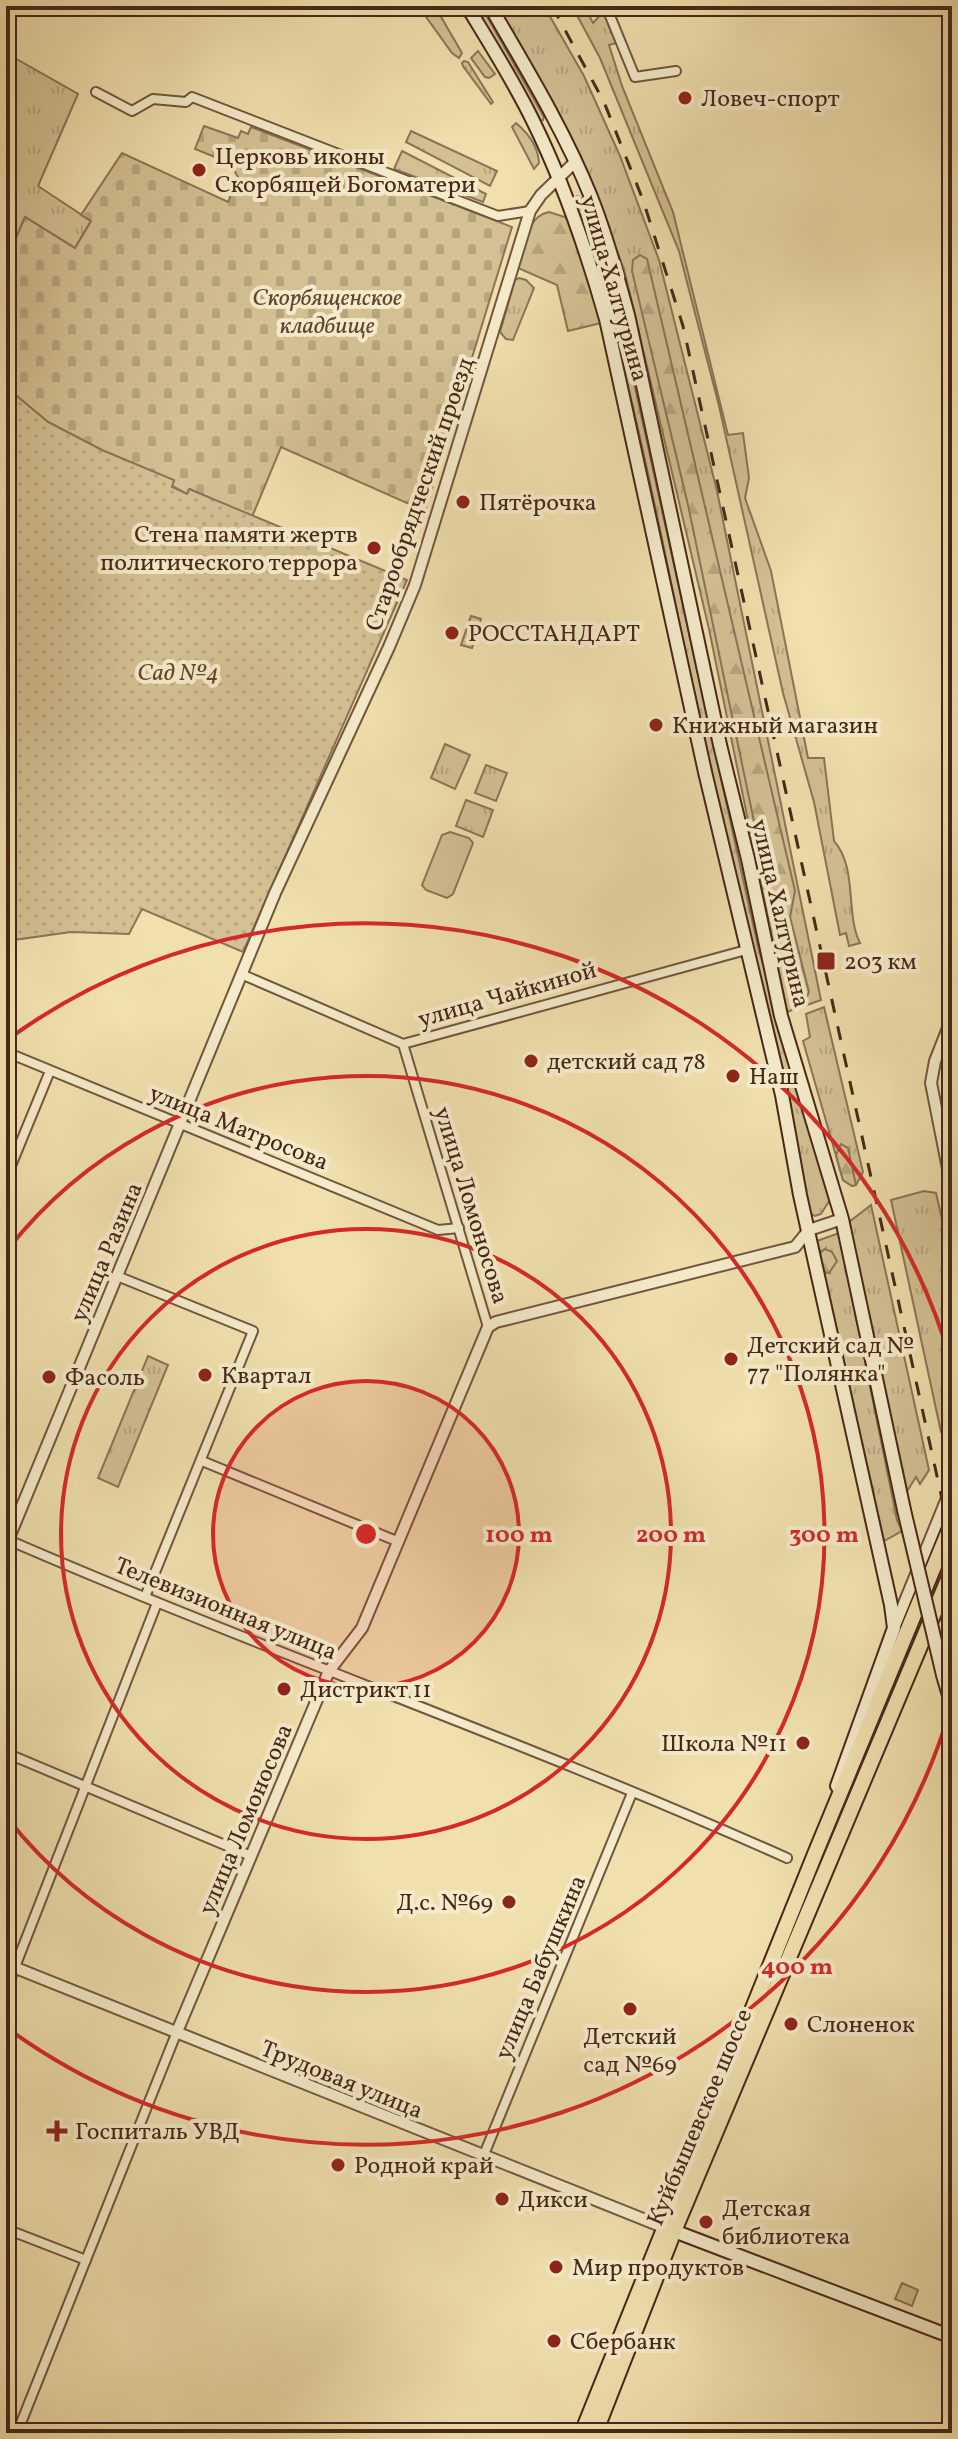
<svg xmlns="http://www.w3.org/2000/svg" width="958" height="2439" font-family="Vollkorn,serif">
<defs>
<pattern id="grass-tufts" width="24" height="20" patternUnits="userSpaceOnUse" patternTransform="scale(2)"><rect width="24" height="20" fill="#d3c194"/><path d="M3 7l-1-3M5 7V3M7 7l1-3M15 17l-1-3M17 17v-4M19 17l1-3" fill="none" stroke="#b6a67f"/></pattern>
<pattern id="forest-firs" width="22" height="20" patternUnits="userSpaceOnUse" patternTransform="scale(2)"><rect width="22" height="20" fill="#d3c194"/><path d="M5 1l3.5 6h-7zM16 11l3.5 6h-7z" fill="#b6a67f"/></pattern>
<pattern id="cemetery-stones" width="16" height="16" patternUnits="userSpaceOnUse" patternTransform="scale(2)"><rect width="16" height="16" fill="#d3c194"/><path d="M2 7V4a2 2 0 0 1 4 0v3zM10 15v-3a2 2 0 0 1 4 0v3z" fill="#b6a67f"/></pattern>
<pattern id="garden-dots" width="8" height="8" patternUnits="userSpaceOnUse" patternTransform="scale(2)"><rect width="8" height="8" fill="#d3c194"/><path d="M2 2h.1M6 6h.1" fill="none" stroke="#b6a67f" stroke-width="1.8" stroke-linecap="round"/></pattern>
</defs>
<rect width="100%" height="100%" fill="#f0e0ae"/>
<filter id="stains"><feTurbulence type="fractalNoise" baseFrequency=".0025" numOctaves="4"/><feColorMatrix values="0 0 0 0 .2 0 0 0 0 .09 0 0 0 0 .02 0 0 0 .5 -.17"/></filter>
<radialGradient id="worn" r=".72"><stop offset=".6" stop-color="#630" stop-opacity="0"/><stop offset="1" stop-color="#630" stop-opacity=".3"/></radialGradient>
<g fill="url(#grass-tufts)" stroke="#8d7456" stroke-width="2">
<polygon points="472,6 481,6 544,117 543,120 539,122"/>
<polygon points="495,6 544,6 584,76 620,156 659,260 717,491 821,1000 787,1012 709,629 624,269 581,159"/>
<path d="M572 6H584L593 23 603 12 600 6H603L619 42 609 45 622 86 673 212 728 435 743 433 749 478 745 498 771 571 808 758H824L834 841C858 868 845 914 860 943L849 946 846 933 840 935 814 802 783 693 719 406 679 251 600 58Z"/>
<polygon points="432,9 437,10 462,53 459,58 452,53 424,14"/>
<polygon points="478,51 495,74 489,78 485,77 471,58"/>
<polygon points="6,53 78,94 38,186 91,221 75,248 25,217 6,261"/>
<polygon points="464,61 468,62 493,102 491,104 463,66 462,63"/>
<path d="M516 123C528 133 538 146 539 163L534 169 512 127Z"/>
<polygon points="411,131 497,171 490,186 406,142"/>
<polygon points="402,151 486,194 483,202 394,169"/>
<path d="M577 196 581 198 619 315 758 947 831 1198 821 1214 815 1216 810 1213C769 1030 727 847 688 664 655 508 627 350 573 200Z"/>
<polygon points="519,278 526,280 534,288 513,340 506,339 500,332 515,280"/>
<polygon points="471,616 481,619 472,648 461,645"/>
<polygon points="445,744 470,755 455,789 431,778"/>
<polygon points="486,765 507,773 496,801 475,793"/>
<polygon points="466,800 493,810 483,837 456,826"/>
<polygon points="824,1007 863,1172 856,1185 852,1186 843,1180 803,1041 810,1037 806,1014"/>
<polygon points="924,1191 936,1193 952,1263 952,1448 947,1431 941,1432 891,1200"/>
<polygon points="871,1205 929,1470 920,1484 916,1477 906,1493 849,1222"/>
<polygon points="839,1233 897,1520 902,1531 884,1541 824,1272 830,1273 825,1249 820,1253 817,1241"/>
<polygon points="148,1356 168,1365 118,1487 98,1478"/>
</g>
<g fill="url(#forest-firs)" stroke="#8d7456" stroke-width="2">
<path d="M549 212 565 217 572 226 601 323 568 331 557 285 518 268C524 248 526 216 549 212Z"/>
<polygon points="640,255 647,259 795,891 790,917 809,992 805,1001 796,1004 790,994 688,505 632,271 633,260"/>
<polygon points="841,1144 848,1148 856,1185 852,1186 843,1180 836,1155"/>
<polygon points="825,1249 832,1252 837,1261 829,1273 824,1272 820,1253"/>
</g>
<polygon fill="url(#cemetery-stones)" stroke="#8d7456" stroke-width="2" points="204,126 238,138 241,131 248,134 251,127 512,227 425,511 281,447 252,517 190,489 187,494 172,486 174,481 101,450 48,422 6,387 6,261 25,217 75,248 91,221 81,215 122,153 228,202 238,177 230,163 195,149"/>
<polygon fill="url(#garden-dots)" stroke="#8d7456" stroke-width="2" points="6,387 48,422 102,450 174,480 172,487 187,494 189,489 407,580 243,952 142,909 129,934 71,932 6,941"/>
<g fill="#d3c194" stroke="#8d7456" stroke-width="2">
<polygon points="450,832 469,838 473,843 453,894 447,898 426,890 422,885 442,835"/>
<polygon points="902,2283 918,2290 912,2306 895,2299"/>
</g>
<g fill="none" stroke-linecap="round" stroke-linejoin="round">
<g stroke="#71553e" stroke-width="12">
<g id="minor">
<polyline points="606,6 635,77 676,71"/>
<polyline points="96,92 132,111 153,99 186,102 192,97 498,216 530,211"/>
<polyline points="241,974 403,1044 746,950"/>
<polyline points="403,1044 488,1327"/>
<polyline points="6,1052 438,1230 459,1228"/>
<polyline points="6,1178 50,1071"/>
<polyline points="117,1276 253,1331 145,1597"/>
<polyline points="202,1461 399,1542"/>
<path d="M6 1539C264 1651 530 1743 787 1858"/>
<polyline points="6,1753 251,1856"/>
<polyline points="6,1990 157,1603"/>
<polyline points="483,2157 632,1793"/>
<polyline points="6,2229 86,2260"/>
<polyline points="6,2422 19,2427"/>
<polyline points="17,2433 176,2034"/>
</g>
</g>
<g stroke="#71553e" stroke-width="14">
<g id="tertiary">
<polyline points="952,1018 935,1061 931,1083 952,1189"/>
<polyline points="6,1545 275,893 389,647 415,585 530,211 541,195 575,162"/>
<polyline points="894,1628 952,1486"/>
<polyline points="6,1964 668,2229"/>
<polyline points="176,2034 329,1671 362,1628 488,1327 496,1322 795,1247 809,1230 842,1219"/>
</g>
</g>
<g stroke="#472718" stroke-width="16">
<g id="secondary">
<path d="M467 6C490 44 515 83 534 123 565 186 587 252 606 319L705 772 782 1095 800 1195 891 1605 894 1628 837 1786"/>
<path d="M490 6C526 68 564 130 591 197 606 235 617 275 628 315L720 745 748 859 781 1016 842 1219 904 1510"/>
<polyline points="943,1675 952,1706"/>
<polyline points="674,2231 952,2337"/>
</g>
</g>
<g stroke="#472718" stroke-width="18">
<g id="primary">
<polyline points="582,2433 815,1854 952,1523"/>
<polyline points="595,2433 674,2231 952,1570"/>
</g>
</g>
<use href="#minor" stroke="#f5ebca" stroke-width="8"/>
<use href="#tertiary" stroke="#f5ebca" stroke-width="10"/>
<use href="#secondary" stroke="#f5ebca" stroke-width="12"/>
<use href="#primary" stroke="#f0e0ae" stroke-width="14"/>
<polyline stroke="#472718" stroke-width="3" stroke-dasharray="14 14" stroke-linecap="butt" points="552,6 604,102 643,200 683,326 952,1544"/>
<g stroke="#472718" stroke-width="16" stroke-linecap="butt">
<polyline id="secondary-bridge" points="904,1510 943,1675"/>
</g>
<use href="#secondary-bridge" stroke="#f5ebca" stroke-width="12"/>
</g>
<circle cx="366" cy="1534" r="153" fill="#d62828" fill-opacity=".12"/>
<g fill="none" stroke="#d62828" stroke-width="4">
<circle cx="366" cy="1534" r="153"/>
<circle cx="366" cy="1534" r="305"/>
<path d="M8 1249A458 458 0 1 1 8 1819"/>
<path d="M951 1707A610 610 0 0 1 7 2028M7 1040A610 610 0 0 1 951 1361"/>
</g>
<g fill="#8f2418" stroke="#f5ebca" stroke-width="3">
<circle cx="685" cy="98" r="8"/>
<circle cx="199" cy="170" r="8"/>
<circle cx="463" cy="502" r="8"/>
<circle cx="374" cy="548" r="8"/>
<circle cx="452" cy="633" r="8"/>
<circle cx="656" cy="725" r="8"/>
<rect x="816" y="951" width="20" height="20" rx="4"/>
<circle cx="531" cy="1061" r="8"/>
<circle cx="733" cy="1076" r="8"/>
<circle cx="731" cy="1359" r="8"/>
<circle cx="205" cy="1375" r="8"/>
<circle cx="49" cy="1377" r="8"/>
<circle cx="284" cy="1689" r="8"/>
<circle cx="803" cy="1743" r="8"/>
<circle cx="509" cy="1902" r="8"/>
<circle cx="630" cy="2009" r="8"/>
<circle cx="791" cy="2024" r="8"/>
<path d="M53 2119h8v8h8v8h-8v8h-8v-8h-8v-8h8z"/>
<circle cx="338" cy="2165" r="8"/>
<circle cx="502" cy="2199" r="8"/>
<circle cx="706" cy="2222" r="8"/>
<circle cx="556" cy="2267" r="8"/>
<circle cx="554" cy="2341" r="8"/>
</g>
<g text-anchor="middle" stroke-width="8" stroke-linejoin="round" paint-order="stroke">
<g font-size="24" fill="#472718" stroke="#f5ebca" text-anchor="start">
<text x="701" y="106">Ловеч-спорт</text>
<text x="215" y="164">Церковь иконы<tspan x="215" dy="28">Скорбящей Богоматери</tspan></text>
<text x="479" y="510">Пятёрочка</text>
<text x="358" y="542" text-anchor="end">Стена памяти жертв<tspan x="358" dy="28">политического террора</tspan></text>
<text x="468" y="641">РОССТАНДАРТ</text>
<text x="672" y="733">Книжный магазин</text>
<text x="844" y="969">203 км</text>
<text x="547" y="1069">детский сад 78</text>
<text x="749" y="1084">Наш</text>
<text x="747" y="1353">Детский сад №<tspan x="747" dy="28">77 "Полянка"</tspan></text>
<text x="221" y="1383">Квартал</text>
<text x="65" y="1385">Фасоль</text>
<text x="300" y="1697">Дистрикт 11</text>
<text x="787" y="1751" text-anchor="end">Школа №11</text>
<text x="493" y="1910" text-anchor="end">Д.с. №69</text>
<text x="807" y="2032">Слоненок</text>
<text x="630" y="2044" text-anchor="middle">Детский<tspan x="630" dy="28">сад №69</tspan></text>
<text x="75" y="2139">Госпиталь УВД</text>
<text x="354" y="2173">Родной край</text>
<text x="518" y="2207">Дикси</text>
<text x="722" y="2216">Детская<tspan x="722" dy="28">библиотека</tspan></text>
<text x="572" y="2275">Мир продуктов</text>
<text x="570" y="2349">Сбербанк</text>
</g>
<g font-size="24" fill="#472718" stroke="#f5ebca">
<text transform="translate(615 288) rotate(74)" y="8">улица Халтурина</text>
<text transform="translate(419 494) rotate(-71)" y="8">Старообрядческий проезд</text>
<text transform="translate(781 913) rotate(77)" y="8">улица Халтурина</text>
<text transform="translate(507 994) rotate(-16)" y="8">улица Чайкиной</text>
<text transform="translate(239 1127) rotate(22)" y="8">улица Матросова</text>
<text transform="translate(472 1205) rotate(73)" y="8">улица Ломоносова</text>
<text transform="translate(106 1252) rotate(-67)" y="8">улица Разина</text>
<text transform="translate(226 1608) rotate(22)" y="8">Телевизионная улица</text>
<text transform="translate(245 1819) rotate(-67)" y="8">улица Ломоносова</text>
<text transform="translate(540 1967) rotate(-67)" y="8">улица Бабушкина</text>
<text transform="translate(342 2079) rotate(22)" y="8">Трудовая улица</text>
<text transform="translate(699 2117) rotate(-67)" y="8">Куйбышевское шоссе</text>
</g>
<g font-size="24" font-style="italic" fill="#634631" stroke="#f5ebca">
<text x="327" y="305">Скорбященское<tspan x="327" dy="28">кладбище</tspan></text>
<text x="178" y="680">Сад №4</text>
</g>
</g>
<circle cx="366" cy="1534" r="12" fill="#d62828" stroke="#f5ebca" stroke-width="4"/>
<g font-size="24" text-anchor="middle" font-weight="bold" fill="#d62828" stroke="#f5ebca" stroke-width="8" stroke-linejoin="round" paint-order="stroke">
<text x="519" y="1542">100 m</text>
<text x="671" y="1542">200 m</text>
<text x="824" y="1542">300 m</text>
<text x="797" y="1974">400 m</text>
</g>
<rect width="958" height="2439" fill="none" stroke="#f0e0ae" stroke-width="32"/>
<rect x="8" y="8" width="942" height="2423" fill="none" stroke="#472718" stroke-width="4"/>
<rect x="16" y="16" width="926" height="2407" fill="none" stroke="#472718" stroke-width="2"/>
<rect width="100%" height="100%" filter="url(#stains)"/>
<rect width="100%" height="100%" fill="url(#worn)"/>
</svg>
